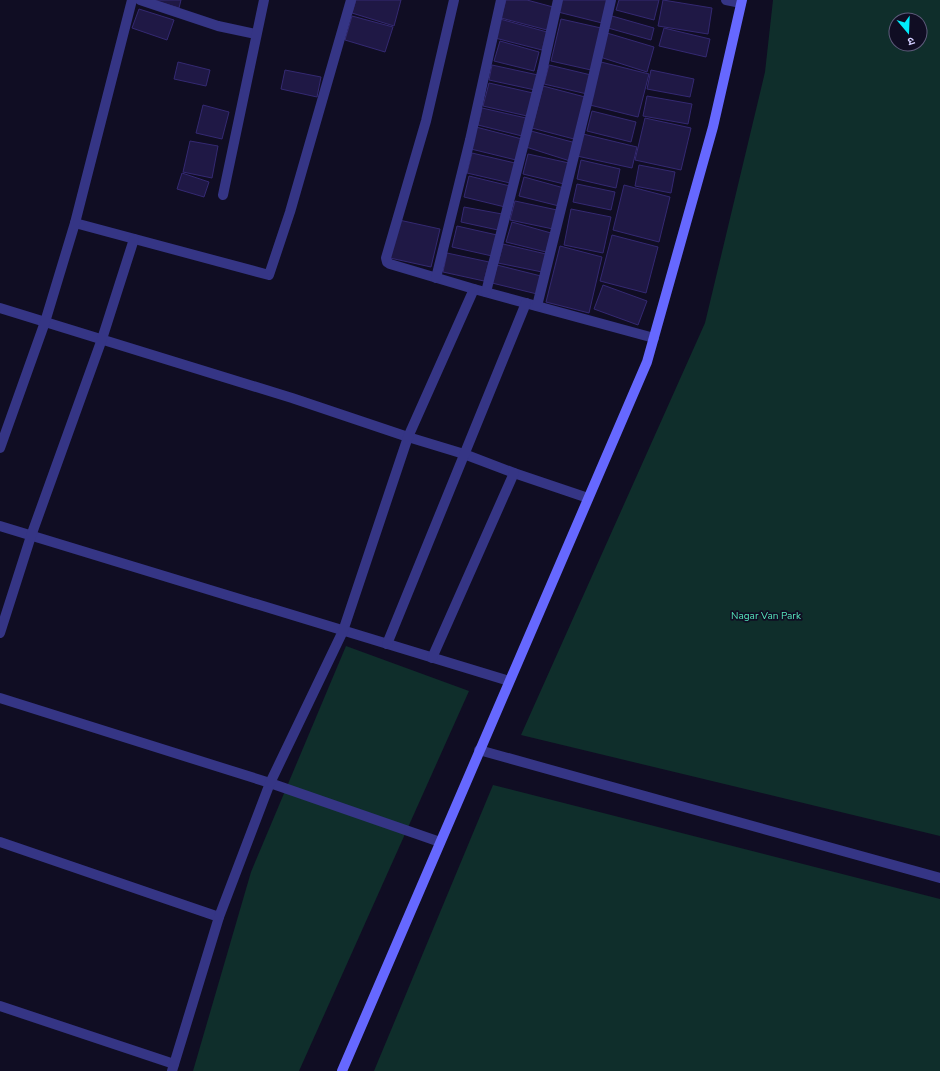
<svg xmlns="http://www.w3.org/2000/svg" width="940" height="1071" font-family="'Nunito Sans','Noto Sans Devanagari',sans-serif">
<rect width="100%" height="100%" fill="#100d23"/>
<g fill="#0f2e2b" fill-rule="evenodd">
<path d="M773 0H940V836L521 735 705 323 765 72ZM896 20H920V44H896Z"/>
<polygon points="346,646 469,691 299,1071 193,1071 251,872"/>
<polygon points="493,785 940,899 940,1071 374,1071"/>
</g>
<g fill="#1f1845" stroke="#342972">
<polygon points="152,0 181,0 179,8"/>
<polygon points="356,0 401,0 394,26 352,13"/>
<polygon points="506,0 527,0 553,7 547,30 501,18"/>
<polygon points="561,0 608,0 602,23 558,12"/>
<polygon points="619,0 659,0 654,20 616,10"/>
<polygon points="663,0 712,8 708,34 658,26"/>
<polygon points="139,9 174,20 167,40 132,28"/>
<polygon points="352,16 393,27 385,52 345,40"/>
<polygon points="612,16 654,28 651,40 608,28"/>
<polygon points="500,19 547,32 542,50 495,38"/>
<polygon points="561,19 601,28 591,70 551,61"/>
<polygon points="664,28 710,39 706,57 659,46"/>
<polygon points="607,33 654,47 647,72 600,57"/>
<polygon points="500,41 539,52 534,71 494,61"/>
<polygon points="178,62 210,70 206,86 174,79"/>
<polygon points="601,62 649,74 638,117 590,105"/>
<polygon points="492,65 538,75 535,90 489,80"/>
<polygon points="549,65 591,75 587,94 544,84"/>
<polygon points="285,70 321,77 317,97 281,89"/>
<polygon points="651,70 694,79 690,97 647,89"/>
<polygon points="489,83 533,93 527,116 483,106"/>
<polygon points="543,86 585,97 574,139 532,128"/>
<polygon points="647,96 692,104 688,124 643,116"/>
<polygon points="203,105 229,112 222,139 196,133"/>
<polygon points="482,108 526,118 522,136 478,125"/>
<polygon points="592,111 636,122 631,142 587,131"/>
<polygon points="645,118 691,128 681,170 635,160"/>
<polygon points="476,127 522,139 516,160 471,149"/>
<polygon points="531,131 576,143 570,161 526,147"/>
<polygon points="583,134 637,147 632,168 577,156"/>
<polygon points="190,141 218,146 212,178 183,172"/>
<polygon points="472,153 515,163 510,183 467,173"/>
<polygon points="528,154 569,163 564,184 523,174"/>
<polygon points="581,160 620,169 616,188 577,179"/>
<polygon points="639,165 675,172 671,193 635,186"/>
<polygon points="182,173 209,182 204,197 177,189"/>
<polygon points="469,176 510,186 505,207 464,197"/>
<polygon points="524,177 564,188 559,206 519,196"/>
<polygon points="577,184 615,192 611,210 573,202"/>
<polygon points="624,185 670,197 659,242 613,230"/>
<polygon points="515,201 557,210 553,229 510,220"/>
<polygon points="464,207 502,214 498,230 461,222"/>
<polygon points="571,209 611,217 603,253 564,245"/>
<polygon points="399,220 440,229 431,267 390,258"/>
<polygon points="512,222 551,233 546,252 506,242"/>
<polygon points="457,226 497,235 492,256 452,247"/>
<polygon points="612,235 658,247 646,293 600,281"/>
<polygon points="503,244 546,254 542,272 498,263"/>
<polygon points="560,246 602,257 589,313 546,302"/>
<polygon points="447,253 489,262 484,281 443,272"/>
<polygon points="497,265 541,276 537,294 492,283"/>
<polygon points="603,285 647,301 638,325 594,309"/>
</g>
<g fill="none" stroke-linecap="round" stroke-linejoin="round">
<g stroke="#353585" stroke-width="10">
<polyline points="140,0 218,26 256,34"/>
<polyline points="454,0 426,121 386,258 387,262 390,264 474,289 654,338"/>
<polyline points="726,0 741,3"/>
<polyline points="223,195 264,0"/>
<polyline points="75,223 269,275 290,212 351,0"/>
<polyline points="436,278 470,140 501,0"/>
<polyline points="486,292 542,72 558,0"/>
<polyline points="537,306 589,95 611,0"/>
<polyline points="0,308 292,398 408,437 464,454 514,473 588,498"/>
<polyline points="0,448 45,322 75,223 132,0"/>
<polyline points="0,526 509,681"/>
<polyline points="0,633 31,536 102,339 134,239"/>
<polyline points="387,644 526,303"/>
<polyline points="432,658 514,473"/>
<polyline points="0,698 270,783 440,842"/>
<polyline points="479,750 940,878"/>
<polyline points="0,842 219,917"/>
<polyline points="0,1006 174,1064"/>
<polyline points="172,1071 219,917 270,783 343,631 408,437 474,289"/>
</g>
<polyline stroke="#6668ff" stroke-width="10" points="342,1071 647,362 713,127 742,0"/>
</g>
<g text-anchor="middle" stroke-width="3.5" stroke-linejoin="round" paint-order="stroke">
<g font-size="10" fill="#55e5bb" stroke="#100d23">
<text x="766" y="619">Nagar Van Park</text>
</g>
</g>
<g transform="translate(908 32) rotate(161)"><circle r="19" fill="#100d23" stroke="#5e5b7b"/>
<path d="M0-3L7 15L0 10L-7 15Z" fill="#00ebfa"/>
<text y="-6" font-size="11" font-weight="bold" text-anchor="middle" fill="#d3cfff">उ</text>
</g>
</svg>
